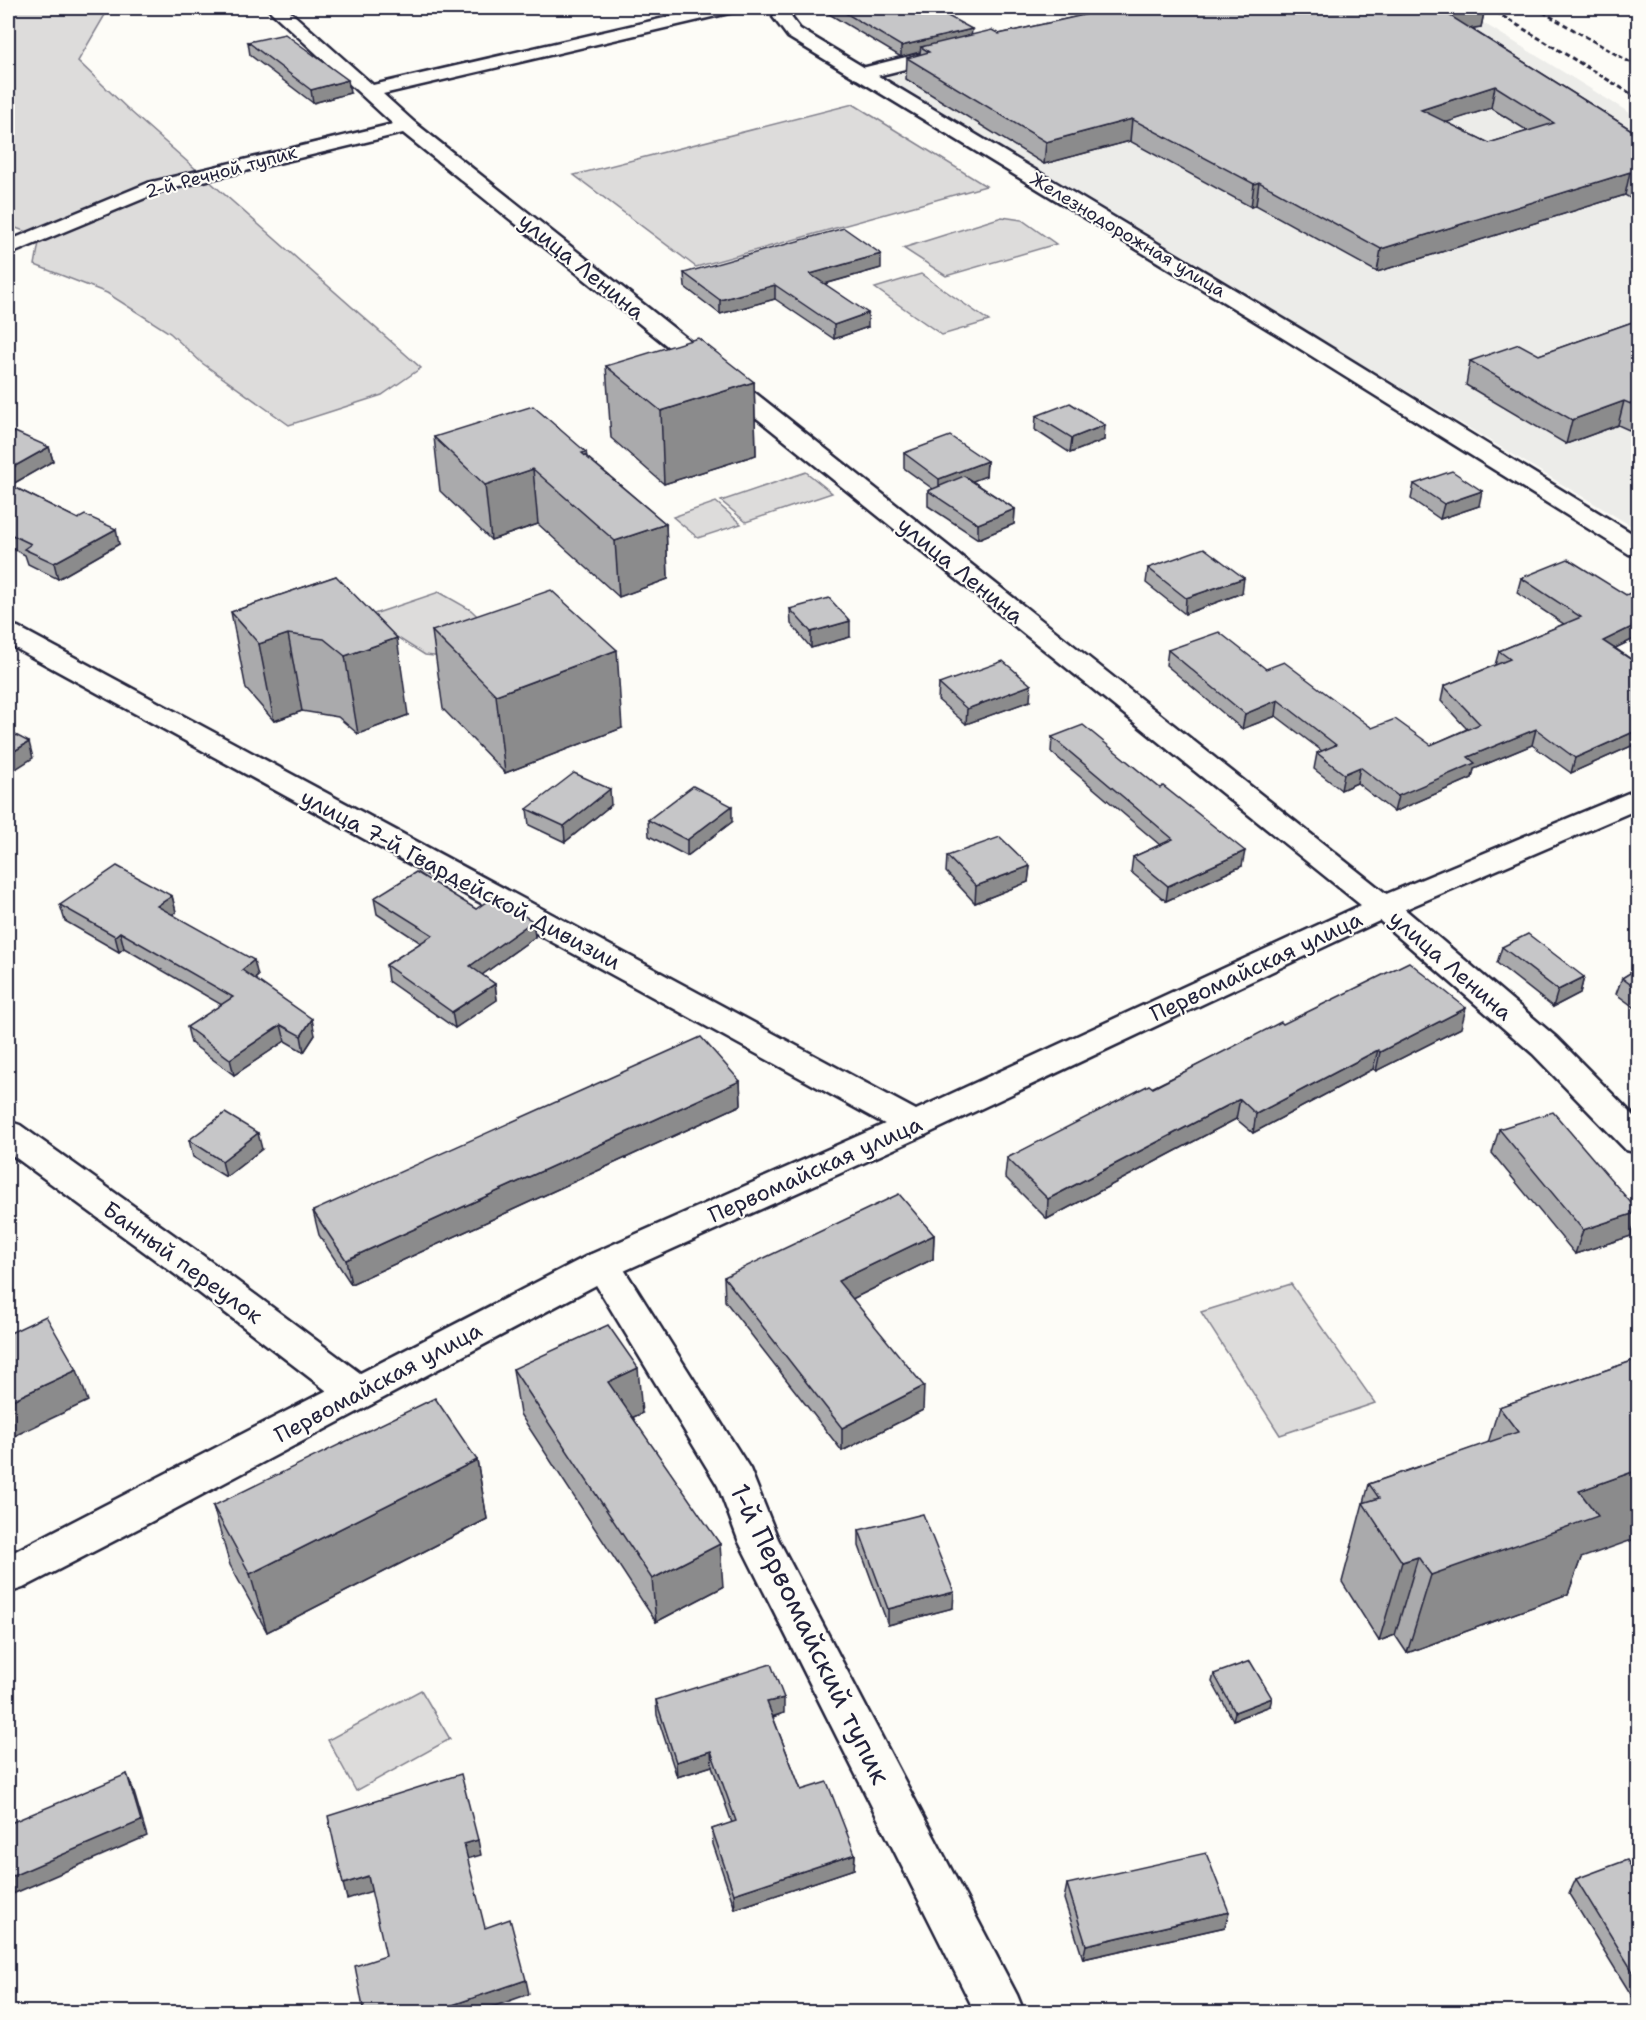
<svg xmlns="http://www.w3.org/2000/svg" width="1646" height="2020" font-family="'Shantell Sans',sans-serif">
<rect width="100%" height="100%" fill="#fdfcf7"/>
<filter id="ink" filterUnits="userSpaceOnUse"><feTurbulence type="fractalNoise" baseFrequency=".0167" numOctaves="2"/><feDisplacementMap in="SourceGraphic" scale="12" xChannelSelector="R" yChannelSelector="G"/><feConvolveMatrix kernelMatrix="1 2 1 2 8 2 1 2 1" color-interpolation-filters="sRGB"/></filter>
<g filter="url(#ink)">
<polygon fill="#ecece9" points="1159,8 1459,8 1638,118 1638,530 879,73"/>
<g fill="#dddcdb" stroke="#807f8b" stroke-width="1.5">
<polygon points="8,8 109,8 78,61 130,111 421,368 382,395 289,425 202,363 170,333 107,293 35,265 40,237 8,225"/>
<polygon points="853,104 986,186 696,267 574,175"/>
<polygon points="1002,217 1022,220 1056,244 946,276 903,248"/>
<polygon points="921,274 989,321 942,335 875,288"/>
<polygon points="806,472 832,493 746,522 721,501"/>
<polygon points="716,502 741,524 698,538 673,517"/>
<polygon points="439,592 471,610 494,632 452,658 425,655 365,617"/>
<polygon points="1291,1284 1375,1403 1280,1435 1201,1312"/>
<polygon points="421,1690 450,1739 356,1791 328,1740"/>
</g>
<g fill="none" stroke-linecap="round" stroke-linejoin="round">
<g stroke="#22223b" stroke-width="5">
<g id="street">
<polygon points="267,8 286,8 373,85 708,8 738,8 735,12 729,13 383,94 414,122 1394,900 1557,1038 1638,1120 1638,1153 1626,1150 1533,1054 1372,914 403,133 162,191 8,255 8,241 148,183 393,124"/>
<polygon points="950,46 957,48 959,52 957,56 861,80 854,78 852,74 854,70"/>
<polygon points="8,625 18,627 927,1116 932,1125 927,1134 915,1137 903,1134 8,644"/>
<polygon points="8,1121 20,1125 202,1255 372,1382 377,1393 372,1404 358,1408 344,1404 176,1275 8,1152"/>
<polygon points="602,1251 615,1255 750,1469 778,1539 1017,1995 1024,2012 975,2012 739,1542 718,1486 584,1265 589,1255"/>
</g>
</g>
<g stroke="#22223b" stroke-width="5">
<g id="secondary">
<polygon points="780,8 798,8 791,17 800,29 1302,330 1638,537 1638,556 1629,554 1286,340 788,37 773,17"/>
<polygon points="1638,789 1638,809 1394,914 927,1134 615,1275 143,1526 23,1588 8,1593 8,1555 589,1255 903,1116 1372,900"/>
</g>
</g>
<use href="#street" fill="#fdfcf7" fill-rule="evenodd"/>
<use href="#secondary" fill="#fdfcf7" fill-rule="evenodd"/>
<g stroke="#22223b" stroke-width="3" stroke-dasharray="5 3" stroke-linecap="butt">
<polyline points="1489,8 1638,98"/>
<polyline points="1536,8 1638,67"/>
</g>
</g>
<g fill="#aaaaac" stroke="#22223b" stroke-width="1.5" fill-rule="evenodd">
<path d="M819 8H933L972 35 999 34 1115 8H1485L1481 27 1470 28 1638 134V203L1625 195 1377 272 1256 205 1251 207 1130 141 1044 164 906 79 907 58 920 54V52L901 57ZM1491 108 1528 131 1489 143 1446 122Z"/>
<polygon points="248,42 350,93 313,103 250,55"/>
<polygon points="881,268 825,284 868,327 834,339 775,299 720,314 685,287 684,273"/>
<polygon points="1638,320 1638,434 1618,425 1566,444 1466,385 1470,361 1539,355"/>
<polygon points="606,366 754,382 756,455 664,484 611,438"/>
<polygon points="1036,416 1104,440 1070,453 1035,430"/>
<polygon points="8,436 49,447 53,461 11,485 8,484"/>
<polygon points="434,437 586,452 587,457 666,524 668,579 619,597 538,524 491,540 440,491"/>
<polygon points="904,453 987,461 986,476 972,481 1015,509 1014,524 978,539 928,506 928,491 933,489 904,468"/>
<polygon points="8,484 78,519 119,544 58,579 28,564 25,555 8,546"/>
<polygon points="1414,484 1479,506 1440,519 1411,499"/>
<polygon points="1148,568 1242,593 1185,614 1146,583"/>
<polygon points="336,576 408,715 358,734 338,717 302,711 274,721 246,689 231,612"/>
<polygon points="1521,578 1638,637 1615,648 1638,664 1638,743 1571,773 1532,745 1474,769 1472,778 1394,812 1357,783 1341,790 1314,769 1317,753 1322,751 1276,716 1242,729 1166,665 1168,650 1266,669 1372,728 1431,745 1467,729 1441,701 1444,686 1495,665 1499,651 1564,624 1517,593"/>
<polygon points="790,609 850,637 811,648 791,624"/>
<polygon points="432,631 622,728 505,773 443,709"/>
<polygon points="939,684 1030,701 966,724 938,700"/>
<polygon points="1052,737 1160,788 1242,866 1166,901 1131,872 1133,857 1160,845 1051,752"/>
<polygon points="611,805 565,842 529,825 527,809"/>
<polygon points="648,820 732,822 687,856 649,836"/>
<polygon points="947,856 1030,866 1028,882 975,903 946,872"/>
<polygon points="172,896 176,912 172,914 258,976 255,979 315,1035 304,1052 285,1041 234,1075 191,1043 187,1027 222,1005 124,948 119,952 65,921 60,905"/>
<polygon points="374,898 476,909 533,921 535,937 482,975 495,984 497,1000 455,1028 388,981 386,965 421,943 377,914"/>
<polygon points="1502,947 1584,977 1580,993 1553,1007 1497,963"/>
<polygon points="1638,968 1638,1010 1616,994 1622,978"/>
<polygon points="1283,1024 1461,1028 1376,1071 1373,1069 1253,1133 1236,1119 1047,1219 1005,1177 1007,1158"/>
<polygon points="740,1081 741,1105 351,1284 319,1235 313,1211"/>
<polygon points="1499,1129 1631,1236 1575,1254 1492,1153"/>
<polygon points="189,1140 262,1149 226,1177 193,1157"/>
<polygon points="934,1235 933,1259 852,1299 923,1410 842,1451 725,1301 724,1277"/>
<polygon points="1638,1359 1581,1558 1568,1594 1407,1653 1395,1635 1379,1641 1342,1582 1363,1503 1364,1503 1369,1484 1488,1443 1499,1407"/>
<polygon points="513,1369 642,1413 633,1417 723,1587 656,1622 520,1414"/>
<polygon points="477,1460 487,1519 267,1632 230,1565 213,1506"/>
<polygon points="859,1530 953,1608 888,1625 859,1546"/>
<polygon points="1214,1674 1270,1706 1233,1720 1212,1682"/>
<polygon points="656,1700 784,1713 773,1717 801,1790 855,1854 854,1869 735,1909 713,1844 712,1829 732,1823 712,1766 677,1777 657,1715"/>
<polygon points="1638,1878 1638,2000 1635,2001 1569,1894 1576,1879"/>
<polygon points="1067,1884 1225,1927 1083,1959 1064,1899"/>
</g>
<g fill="#8b8b8c" stroke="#22223b" stroke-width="1.5">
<polygon points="1475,8 1485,8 1481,27 1441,33 1444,12"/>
<polygon points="972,29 971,40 921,47 920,52 901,57 901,46"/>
<polygon points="348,80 350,93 313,103 311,90"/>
<polygon points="1495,86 1491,108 1417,132 1421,110"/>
<polygon points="1132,119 1130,141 1044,164 1046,142"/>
<polygon points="1630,172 1625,195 1377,272 1381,249"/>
<polygon points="1259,182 1256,205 1251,207 1254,184"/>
<polygon points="881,254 881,268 810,288 810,274"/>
<polygon points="775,285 775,299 720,314 720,300"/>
<polygon points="868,313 868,327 834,339 834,325"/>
<polygon points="754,382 756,455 664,484 661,411"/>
<polygon points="1624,401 1618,425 1566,444 1572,420"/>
<polygon points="1105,425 1104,440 1070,453 1072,438"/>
<polygon points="49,447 53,461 11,485 8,470"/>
<polygon points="987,461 986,476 939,494 939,479"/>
<polygon points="533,469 538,524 491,540 485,485"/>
<polygon points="1482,491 1479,506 1440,519 1444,504"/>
<polygon points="1015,509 1014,524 978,539 978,524"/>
<polygon points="666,524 668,579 619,597 615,541"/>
<polygon points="116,529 119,544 58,579 54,563"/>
<polygon points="1244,578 1242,593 1185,614 1186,598"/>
<polygon points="850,621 850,637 811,648 811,632"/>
<polygon points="1638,624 1638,637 1599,656 1603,641"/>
<polygon points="288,634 302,711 274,721 259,644"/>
<polygon points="397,638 408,715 358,734 345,656"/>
<polygon points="617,650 622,728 505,773 496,695"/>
<polygon points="1031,685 1030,701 966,724 967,709"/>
<polygon points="1278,700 1276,716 1242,729 1245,714"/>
<polygon points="1536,729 1532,745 1474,769 1472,778 1394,812 1398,796 1468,757"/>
<polygon points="1638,730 1638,743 1571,773 1575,758"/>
<polygon points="29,742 33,758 8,774 8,755"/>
<polygon points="1360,767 1357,783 1341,790 1344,774"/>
<polygon points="610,789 611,805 565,842 564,826"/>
<polygon points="732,806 732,822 687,856 687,840"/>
<polygon points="1245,851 1242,866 1166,901 1168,886"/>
<polygon points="1030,866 1028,882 975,903 976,886"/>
<polygon points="172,896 176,912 161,922 157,906"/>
<polygon points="533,921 535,937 472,982 470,966"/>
<polygon points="120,932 124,948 119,952 115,936"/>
<polygon points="254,960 258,976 245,986 242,970"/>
<polygon points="1584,977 1580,993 1553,1007 1558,990"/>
<polygon points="495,984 497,1000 455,1028 452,1012"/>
<polygon points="1466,1008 1461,1028 1376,1071 1380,1052"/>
<polygon points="312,1019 315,1035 304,1052 301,1036"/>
<polygon points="281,1025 285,1041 234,1075 230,1059"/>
<polygon points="1378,1050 1373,1069 1253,1133 1256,1114"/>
<polygon points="740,1081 741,1105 351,1284 346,1260"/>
<polygon points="1240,1099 1236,1119 1047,1219 1048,1199"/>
<polygon points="258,1133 262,1149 226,1177 222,1161"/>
<polygon points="1638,1212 1631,1236 1575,1254 1583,1230"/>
<polygon points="934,1235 933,1259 838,1306 838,1281"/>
<polygon points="638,1368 642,1413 613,1427 608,1382"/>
<polygon points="77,1370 88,1401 8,1439 8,1402"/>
<polygon points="924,1386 923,1410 842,1451 842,1428"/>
<polygon points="477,1460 487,1519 267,1632 250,1574"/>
<polygon points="1638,1470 1638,1538 1581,1558 1568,1594 1407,1653 1431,1575 1579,1491"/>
<polygon points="720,1544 723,1587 656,1622 652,1579"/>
<polygon points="1418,1557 1395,1635 1379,1641 1402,1562"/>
<polygon points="954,1592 953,1608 888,1625 888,1609"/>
<polygon points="784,1698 784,1713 768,1718 767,1702"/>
<polygon points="1272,1698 1270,1706 1233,1720 1235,1712"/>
<polygon points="711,1751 712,1766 677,1777 676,1762"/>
<polygon points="127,1774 133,1789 147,1836 8,1896 8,1878"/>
<polygon points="478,1840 481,1855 467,1859 464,1844"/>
<polygon points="855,1854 854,1869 735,1909 734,1894"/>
<polygon points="368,1876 372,1891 347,1899 343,1884"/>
<polygon points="1229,1912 1225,1927 1083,1959 1086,1945"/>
<polygon points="526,1980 529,1994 475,2013 429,2013"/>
</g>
<g fill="#c6c6c8" stroke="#22223b" stroke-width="1.5" fill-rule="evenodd">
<polygon points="837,8 933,8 972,29 901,46"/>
<path d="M1115 8H1475L1444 12 1638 134V177L1630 172 1381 249 1259 182 1254 184 1132 119 1046 142 907 58 929 52 921 47 992 30 999 34ZM1495 86 1554 123 1489 143 1421 110Z"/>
<polygon points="285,34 348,80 311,90 248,42"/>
<polygon points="844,228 881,254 810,274 868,313 834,325 775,285 720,300 684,273"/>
<polygon points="1638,320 1638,407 1624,401 1572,420 1470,361 1519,344 1539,355"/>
<polygon points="698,338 754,382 661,411 606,366"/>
<polygon points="1070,403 1105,425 1072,438 1036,416"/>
<polygon points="533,406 586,452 582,453 666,524 615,541 533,469 485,485 434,437"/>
<polygon points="15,432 49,447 8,470 8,436"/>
<polygon points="950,436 987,461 939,479 904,453"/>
<polygon points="1452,471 1482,491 1444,504 1414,484"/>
<polygon points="964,476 1015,509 978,524 928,491"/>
<polygon points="8,484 78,519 85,515 116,529 54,563 24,549 31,544 8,533"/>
<polygon points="1204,548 1244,578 1186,598 1148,568"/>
<polygon points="1568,559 1626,595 1630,593 1638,598 1638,624 1603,641 1638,664 1638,730 1575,758 1536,729 1468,757 1475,763 1398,796 1360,767 1344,774 1317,753 1336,745 1278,700 1245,714 1168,650 1219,632 1266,669 1284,662 1372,728 1395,719 1431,745 1480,724 1444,686 1510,659 1499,651 1581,617 1521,578"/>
<polygon points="336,576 397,638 345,656 324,639 288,634 259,644 231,612"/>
<polygon points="551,590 617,650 496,695 432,631"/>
<polygon points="829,598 850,621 811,632 790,609"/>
<polygon points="1003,661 1031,685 967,709 939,684"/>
<polygon points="1083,725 1160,788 1163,786 1245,851 1168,886 1133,857 1173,839 1052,737"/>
<polygon points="8,731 29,742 8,755"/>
<polygon points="574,773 610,789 564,826 527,809"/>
<polygon points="693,786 732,806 687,840 648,820"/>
<polygon points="1000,837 1030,866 976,886 947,856"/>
<polygon points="117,866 172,896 157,906 254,960 242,970 312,1019 301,1036 281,1025 230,1059 187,1027 233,997 120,932 115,936 60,905"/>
<polygon points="416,872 476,909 493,897 533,921 470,966 495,984 452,1012 386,965 433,935 374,898"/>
<polygon points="1528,934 1584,977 1558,990 1502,947"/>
<polygon points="1409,962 1466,1008 1380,1052 1378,1050 1256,1114 1240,1099 1048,1199 1007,1158 1149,1085 1153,1088 1281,1022 1283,1024"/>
<polygon points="1638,968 1638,990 1622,978"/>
<polygon points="701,1037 740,1081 346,1260 313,1211"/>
<polygon points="1553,1112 1638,1211 1638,1212 1583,1230 1499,1129"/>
<polygon points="225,1113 258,1133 222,1161 189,1140"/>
<polygon points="899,1194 934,1235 838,1281 924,1386 842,1428 724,1277"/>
<polygon points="46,1316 77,1370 8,1402 8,1334"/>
<polygon points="608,1325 638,1368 608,1382 720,1544 652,1579 513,1369"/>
<polygon points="1638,1359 1638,1470 1579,1491 1598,1516 1431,1575 1418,1557 1402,1562 1363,1503 1379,1498 1369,1484 1518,1432 1499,1407"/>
<polygon points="435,1398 477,1460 250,1574 213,1506"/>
<polygon points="923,1514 954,1592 888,1609 859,1530"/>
<polygon points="1250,1661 1272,1698 1235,1712 1214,1674"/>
<polygon points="771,1664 784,1698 767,1702 801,1790 827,1782 855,1854 734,1894 712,1829 736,1821 711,1751 676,1762 656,1700"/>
<polygon points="127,1774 141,1821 8,1878 8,1824"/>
<polygon points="461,1774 478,1840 464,1844 485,1928 510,1919 526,1980 429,2013 364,2013 355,1966 386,1956 368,1876 343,1884 328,1816"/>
<polygon points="1206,1853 1229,1912 1086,1945 1067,1884"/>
<polygon points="1627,1860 1638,1878 1638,1980 1576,1879"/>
</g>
</g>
<g text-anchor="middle" stroke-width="4.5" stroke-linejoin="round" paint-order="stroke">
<g font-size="18" fill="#22223b" stroke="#fdfcf7">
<text transform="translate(221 172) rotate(-15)" y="6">2-й Речной тупик</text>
<text transform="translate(1128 235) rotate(31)" y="6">Железнодорожная улица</text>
</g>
<g font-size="22" fill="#22223b" stroke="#fdfcf7">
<text transform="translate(582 266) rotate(39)" y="8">улица Ленина</text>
<text transform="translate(961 570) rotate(39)" y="8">улица Ленина</text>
<text transform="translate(461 879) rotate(28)" y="8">улица 7-й Гвардейской Дивизии</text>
<text transform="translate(1451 965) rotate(41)" y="8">улица Ленина</text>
<text transform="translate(1256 966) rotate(-25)" y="8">Первомайская улица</text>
<text transform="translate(815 1169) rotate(-24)" y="8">Первомайская улица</text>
<text transform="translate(183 1262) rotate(36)" y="8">Банный переулок</text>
<text transform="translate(378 1382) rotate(-28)" y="8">Первомайская улица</text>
</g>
<g font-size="27" fill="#22223b" stroke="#fdfcf7">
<text transform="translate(810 1634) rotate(64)" y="9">1-й Первомайский тупик</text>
</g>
</g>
<rect width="1646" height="2020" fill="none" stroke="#fdfcf7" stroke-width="30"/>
<rect x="15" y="15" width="1616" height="1990" fill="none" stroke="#22223b" stroke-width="2" filter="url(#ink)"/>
</svg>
